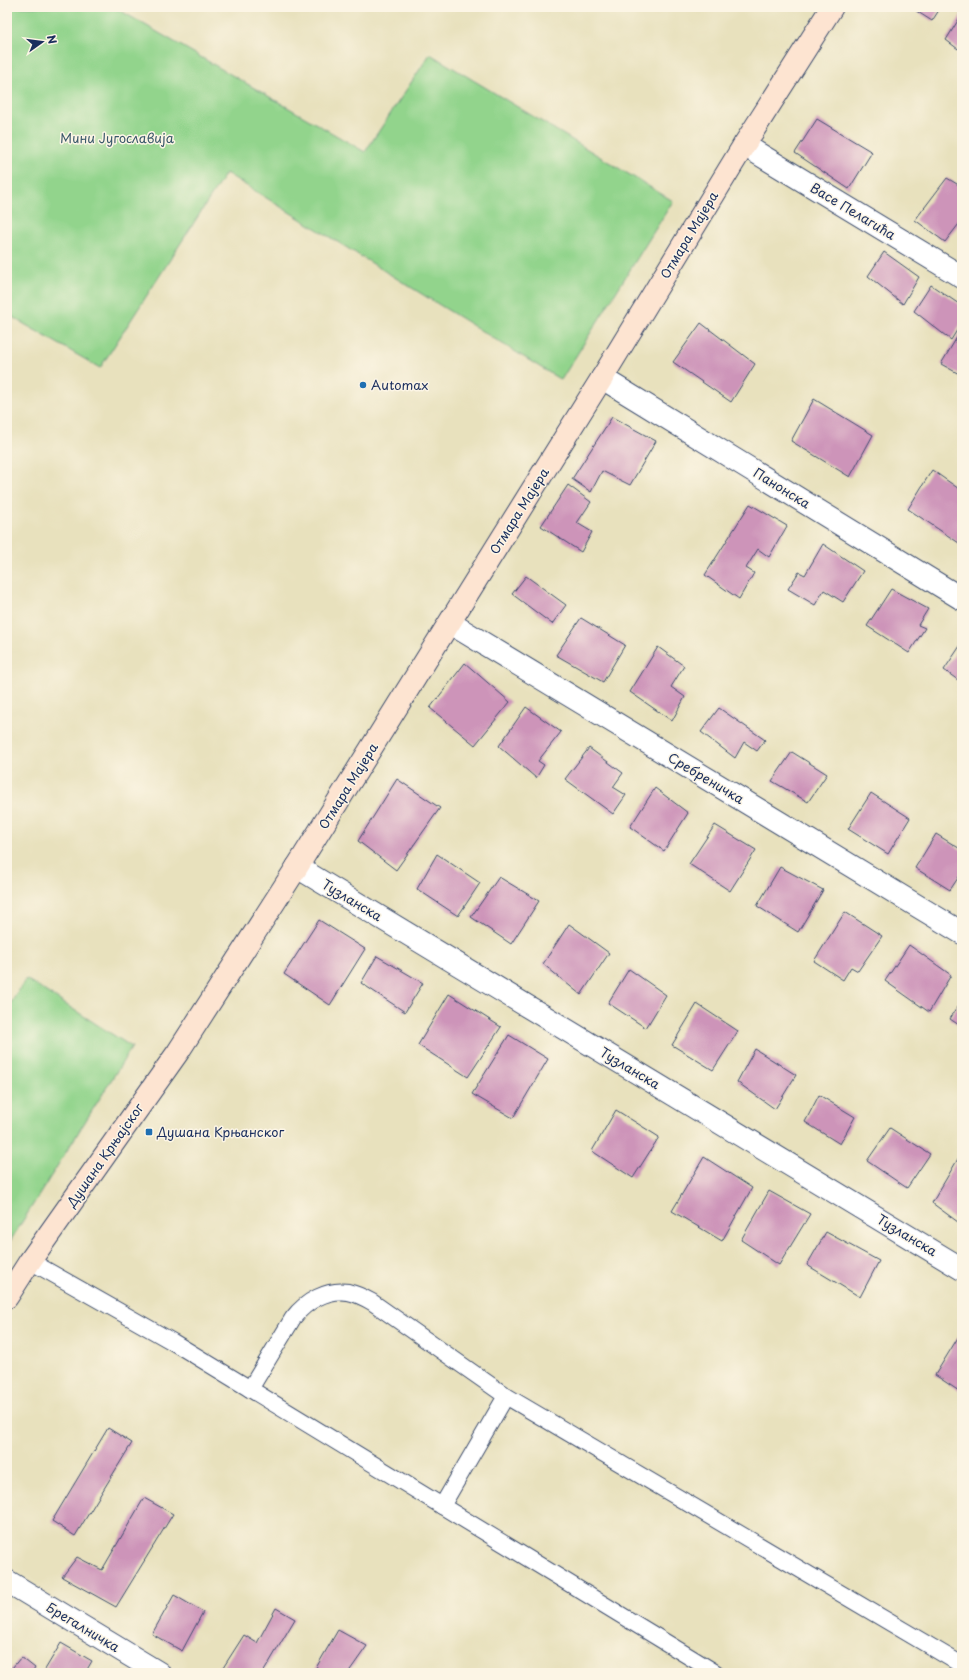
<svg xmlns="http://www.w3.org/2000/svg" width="969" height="1680" font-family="'Playpen Sans',sans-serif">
<rect width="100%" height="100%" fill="#fcf5e5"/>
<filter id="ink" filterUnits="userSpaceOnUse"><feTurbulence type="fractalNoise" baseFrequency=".025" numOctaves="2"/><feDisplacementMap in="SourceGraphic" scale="8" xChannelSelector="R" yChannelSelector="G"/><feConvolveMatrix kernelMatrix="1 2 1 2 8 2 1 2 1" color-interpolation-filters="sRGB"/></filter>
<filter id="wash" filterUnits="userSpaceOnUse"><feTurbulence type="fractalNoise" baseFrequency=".012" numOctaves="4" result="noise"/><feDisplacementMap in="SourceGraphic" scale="16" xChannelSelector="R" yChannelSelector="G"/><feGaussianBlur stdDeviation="0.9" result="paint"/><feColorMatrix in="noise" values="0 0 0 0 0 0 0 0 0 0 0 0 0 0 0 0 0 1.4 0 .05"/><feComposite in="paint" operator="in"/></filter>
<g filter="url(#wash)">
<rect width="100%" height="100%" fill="#e8e1bd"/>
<g fill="#92d48c" stroke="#568275">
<polygon points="7,7 114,7 365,152 430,54 673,201 561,380 226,173 100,368 7,314"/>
<polygon points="26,979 132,1047 7,1246 7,1009"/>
</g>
<g id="blocks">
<g fill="#cd94b9">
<polygon points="910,7 941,7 932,21"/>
<polygon points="962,14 962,43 958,49 946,40"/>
<polygon points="817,119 872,152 849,189 795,153"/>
<polygon points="947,178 962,187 962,220 945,242 915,220"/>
<polygon points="884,252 919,277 903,304 868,276"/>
<polygon points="931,285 962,306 962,322 951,340 914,311"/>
<polygon points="701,323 755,364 731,402 673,362"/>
<polygon points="962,329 962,373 961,375 941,364"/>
<polygon points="814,399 873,435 850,477 791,441"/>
<polygon points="612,417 656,441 630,485 602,471 591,492 572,479"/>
<polygon points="932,470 962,491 962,545 908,509"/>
<polygon points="568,485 591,502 577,523 592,532 581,552 541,526"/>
<polygon points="750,504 787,526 769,557 758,549 746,568 754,573 739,599 705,575"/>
<polygon points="823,544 863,571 843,602 824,590 815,605 788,589 799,572 805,575"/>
<polygon points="526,576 566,605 552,624 512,594"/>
<polygon points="891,589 928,609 918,625 925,628 909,653 867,626"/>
<polygon points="581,618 625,645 603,682 556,655"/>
<polygon points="962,643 962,683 944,670"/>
<polygon points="658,647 684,666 671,687 685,697 672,721 630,692"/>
<polygon points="465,663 510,702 475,745 430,708"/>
<polygon points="526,707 561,732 538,761 544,765 536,778 499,746"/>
<polygon points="719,708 765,740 757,751 744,742 735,758 701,732"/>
<polygon points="589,748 623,773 613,787 626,795 613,814 565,779"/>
<polygon points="792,752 827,774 808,802 772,781"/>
<polygon points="397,779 440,808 396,870 358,841"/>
<polygon points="655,788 688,813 664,851 630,827"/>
<polygon points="871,793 910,818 888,854 848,829"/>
<polygon points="715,825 756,850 730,891 689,864"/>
<polygon points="936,834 962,850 962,872 950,890 915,868"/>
<polygon points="437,854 480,883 458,916 417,889"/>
<polygon points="780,867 823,890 798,932 757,906"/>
<polygon points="499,877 539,901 511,944 471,917"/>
<polygon points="845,912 882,936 858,971 851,967 843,980 814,961"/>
<polygon points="319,920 365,949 330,1005 284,974"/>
<polygon points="569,924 609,953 581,995 543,964"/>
<polygon points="909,945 951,975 929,1012 885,981"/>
<polygon points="377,956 423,983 405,1012 361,983"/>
<polygon points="629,969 666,995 646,1028 608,1003"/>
<polygon points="449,994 501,1027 468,1077 418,1045"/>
<polygon points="962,999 962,1027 950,1019"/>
<polygon points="697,1004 738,1031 713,1070 672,1045"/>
<polygon points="509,1035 548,1059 513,1118 472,1094"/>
<polygon points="755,1049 796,1075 775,1109 737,1082"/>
<polygon points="819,1095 855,1117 840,1144 805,1122"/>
<polygon points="616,1110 659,1137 633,1178 592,1151"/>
<polygon points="890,1128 930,1154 907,1188 867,1161"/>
<polygon points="962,1152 962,1225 932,1203"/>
<polygon points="704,1157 752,1188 722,1241 672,1211"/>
<polygon points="769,1191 810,1214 779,1265 741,1240"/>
<polygon points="826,1232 879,1261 860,1297 807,1265"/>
<polygon points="962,1331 962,1393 935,1375"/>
<polygon points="108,1428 132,1443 75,1536 52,1521"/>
<polygon points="144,1498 173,1514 116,1607 62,1577 77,1557 102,1570"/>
<polygon points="174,1595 203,1612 182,1651 152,1634"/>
<polygon points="276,1608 295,1619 263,1673 223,1673 221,1671 244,1635 257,1643"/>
<polygon points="338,1630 367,1646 348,1673 313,1673"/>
<polygon points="61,1643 92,1661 85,1673 43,1673"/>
<polygon points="21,1657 35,1668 32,1673 8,1673"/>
</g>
</g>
</g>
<g filter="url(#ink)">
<use href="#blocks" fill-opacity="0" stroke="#3a4a6c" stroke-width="1"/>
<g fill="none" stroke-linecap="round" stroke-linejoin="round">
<g stroke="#3a4a6c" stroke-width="18">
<g id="lane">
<polyline points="30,1261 173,1342 716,1673"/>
<path d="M250 1389 293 1318C306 1301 327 1289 348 1292 357 1294 365 1298 372 1302L506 1396 442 1506"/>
<polyline points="506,1396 962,1665"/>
</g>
</g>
<g stroke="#3a4a6c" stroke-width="24">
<g id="street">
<polyline points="744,145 962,277"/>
<polyline points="602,378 962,599"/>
<polyline points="450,623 962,933"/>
<polyline points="297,867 962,1269"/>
<polyline points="7,1581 159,1673"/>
</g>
</g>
<g stroke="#3a4a6c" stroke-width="24">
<polyline id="secondary" points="7,1297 30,1261 178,1052 297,867 602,378 744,145 832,7"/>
</g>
<use href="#lane" stroke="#fff" stroke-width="16"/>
<use href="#street" stroke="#fff" stroke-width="22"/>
<use href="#secondary" stroke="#fde4d1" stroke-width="22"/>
</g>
</g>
<g fill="#1f6fb2" stroke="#fcf5e5" stroke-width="1.5">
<circle cx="363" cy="385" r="4"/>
<rect x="145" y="1128" width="8" height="8" rx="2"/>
</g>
<g text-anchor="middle" stroke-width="3" stroke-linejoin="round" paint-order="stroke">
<g font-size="13" fill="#39586a" stroke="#fcf5e5">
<text x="117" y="143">Мини Југославија</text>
</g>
<g font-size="13" fill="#1b2f5e" stroke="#fcf5e5">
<text transform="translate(853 211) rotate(31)" y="5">Васе Пелагића</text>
<text transform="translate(689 235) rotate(-59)" y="5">Отмара Мајера</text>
<text transform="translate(782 488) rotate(32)" y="5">Панонска</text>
<text transform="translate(519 511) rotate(-58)" y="5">Отмара Мајера</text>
<text transform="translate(706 778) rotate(31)" y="5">Сребреничка</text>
<text transform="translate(348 786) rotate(-58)" y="5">Отмара Мајера</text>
<text transform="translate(352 900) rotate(31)" y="5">Тузланска</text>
<text transform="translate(630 1068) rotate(31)" y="5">Тузланска</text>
<text transform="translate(105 1155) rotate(-55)" y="5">Душана Крњајског</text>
<text transform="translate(907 1235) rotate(31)" y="5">Тузланска</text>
<text transform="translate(83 1627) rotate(31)" y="5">Брегалничка</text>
</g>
<g font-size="13" fill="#1b2f5e" stroke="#fcf5e5" text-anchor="start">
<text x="371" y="390">Automax</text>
<text x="157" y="1137">Душана Крњанског</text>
</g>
</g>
<rect width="969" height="1680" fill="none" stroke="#fcf5e5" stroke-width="24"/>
<g transform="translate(42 42) rotate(76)" stroke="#fcf5e5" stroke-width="3" paint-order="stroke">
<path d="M0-3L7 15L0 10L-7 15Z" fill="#1b2f5e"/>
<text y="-6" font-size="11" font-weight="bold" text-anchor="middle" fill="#1b2f5e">N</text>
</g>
</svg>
